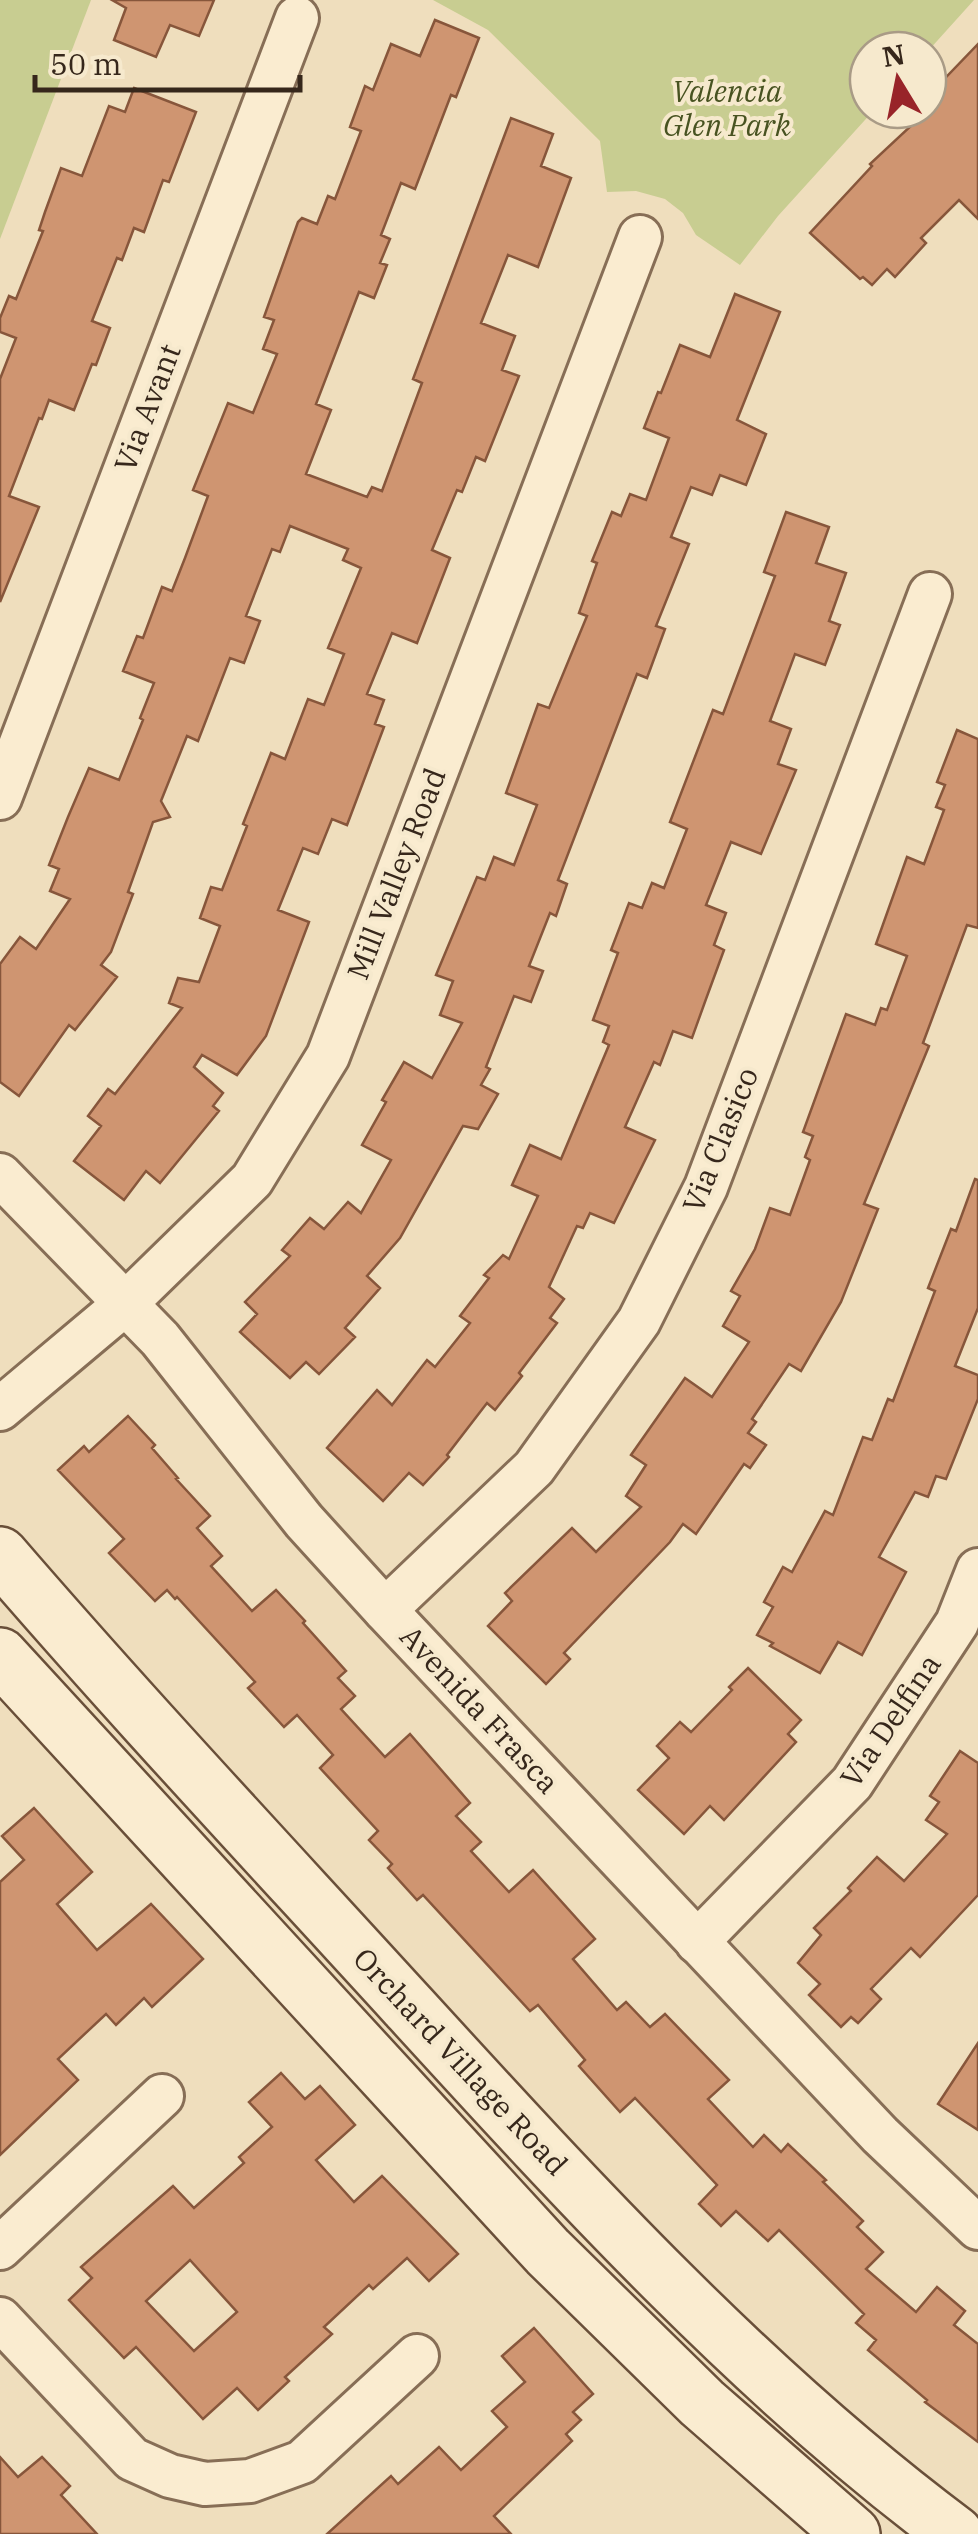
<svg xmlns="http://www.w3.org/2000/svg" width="978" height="2534" font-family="'IBM Plex Serif',serif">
<rect width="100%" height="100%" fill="#efdebd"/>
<g fill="#c8cd91">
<polygon points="0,0 91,0 0,239"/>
<polygon points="433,0 974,0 928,51 868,50 868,110 874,110 778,216 740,265 696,235 683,213 665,199 636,191 607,192 600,141 488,30"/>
</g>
<g fill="#cf9571" stroke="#87563b" stroke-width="2.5" fill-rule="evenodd">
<polygon points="112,0 214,0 199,36 170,25 156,57 114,40 126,8"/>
<polygon points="435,20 479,38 456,97 451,95 415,189 401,183 381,235 390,239 380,263 387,265 374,298 359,292 316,404 331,410 306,474 367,497 372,487 382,491 422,383 413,379 511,118 553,134 541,166 571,178 538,267 508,255 481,323 515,336 502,370 519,376 485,461 476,457 462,492 457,490 432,550 450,558 417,643 392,633 367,694 384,700 375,724 384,727 347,825 332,819 318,854 303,848 278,910 309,922 266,1036 237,1075 202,1055 194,1067 223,1093 213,1106 219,1111 160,1183 146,1171 124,1200 74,1161 101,1126 88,1116 108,1089 115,1094 182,1008 169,1003 178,978 199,982 220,926 200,918 211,887 222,890 247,826 243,824 271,753 285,759 308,699 324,705 344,654 328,648 361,568 343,560 348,549 290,526 280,552 272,549 246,616 260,621 244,663 230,658 198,741 187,736 161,801 170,817 153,822 128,892 133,894 111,952 101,965 117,977 75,1030 69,1025 19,1096 0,1082 0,964 20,937 36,949 70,899 50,891 59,869 49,865 68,817 89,768 119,780 143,720 140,718 154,683 123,671 137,636 143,638 162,587 172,591 185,558 208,496 193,490 228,403 253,413 277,354 263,349 274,320 264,317 298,222 302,218 317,224 328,196 335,199 361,131 350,127 365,86 373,90 391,44 420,56"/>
<polygon points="978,44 978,219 959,200 921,238 926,243 895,277 887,269 872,285 863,277 860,279 810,233 872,166 870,164 928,110 928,96"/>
<polygon points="134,88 196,112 169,182 163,180 144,232 134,228 122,260 117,258 92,321 110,328 96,365 92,364 74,410 49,400 42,419 39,418 9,496 39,507 0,602 0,379 16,338 0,332 0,318 9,296 16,299 43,231 39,230 45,212 61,168 82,176 109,106 125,112"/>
<polygon points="735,294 780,312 737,420 766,434 746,485 720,475 712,495 691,487 671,537 689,544 656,626 665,629 647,678 637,674 558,880 567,884 556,916 550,913 529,966 543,971 531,1002 514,996 486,1067 490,1069 481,1085 498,1094 478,1129 463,1126 400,1238 367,1276 380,1288 345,1328 355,1337 319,1374 306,1362 290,1378 240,1332 257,1314 245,1302 290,1256 282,1250 310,1218 324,1229 348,1202 361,1213 391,1160 362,1145 386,1102 382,1100 404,1062 432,1078 462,1023 440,1015 453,981 436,975 477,877 485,880 494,857 514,865 537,805 506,793 538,704 549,708 587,616 579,613 597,563 592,561 612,512 621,516 630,494 646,500 669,438 644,428 658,392 661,393 680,345 710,357"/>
<polygon points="786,512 829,527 816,563 846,573 829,621 840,625 825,665 795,654 770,721 791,729 778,764 796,770 761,854 731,842 706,905 726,913 714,945 724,950 706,999 692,1038 673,1031 660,1065 654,1062 625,1127 655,1140 614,1223 590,1213 583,1228 577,1226 549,1287 564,1299 550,1318 557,1323 519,1373 522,1376 495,1410 487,1403 447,1455 449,1457 423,1485 409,1473 383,1501 327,1448 377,1390 392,1405 427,1360 435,1367 470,1323 460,1316 489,1278 484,1275 503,1255 509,1259 538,1196 512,1185 530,1145 561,1159 609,1045 603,1042 609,1026 593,1020 618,953 611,950 629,903 642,908 652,883 664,888 687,829 670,822 713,710 723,714 775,576 764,572"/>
<polygon points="957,730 978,739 978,928 967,925 923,1043 929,1046 864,1204 878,1209 841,1302 801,1371 789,1364 752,1419 756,1422 748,1433 766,1445 750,1468 744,1464 696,1534 683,1524 670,1542 564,1653 570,1659 546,1684 488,1626 512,1601 505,1593 572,1528 596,1552 641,1507 626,1496 646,1465 631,1455 685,1378 712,1397 749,1342 723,1326 740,1296 731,1291 755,1249 770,1208 790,1215 810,1160 805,1157 813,1136 803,1132 846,1014 875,1025 881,1008 887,1010 907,956 876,944 907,857 924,864 944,810 936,807 945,785 937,782"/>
<polygon points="975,1179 978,1180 978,1308 955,1366 978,1375 978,1399 946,1479 936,1476 928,1497 915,1492 879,1557 906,1572 862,1655 838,1642 820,1673 770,1646 773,1643 757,1635 773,1607 764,1602 783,1567 792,1572 825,1511 833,1515 863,1437 872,1440 888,1399 893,1401 935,1291 928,1288 951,1229 956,1231"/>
<polygon points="128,1416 155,1445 152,1448 178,1478 176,1479 210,1516 197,1528 222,1556 211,1566 252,1611 276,1590 305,1621 303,1623 346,1671 338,1678 355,1696 341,1709 385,1757 410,1734 470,1803 456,1816 481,1842 471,1851 509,1892 533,1870 595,1939 573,1959 617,2010 626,2002 650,2027 665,2014 729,2080 708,2099 753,2147 764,2135 781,2152 788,2144 826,2180 823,2182 863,2221 857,2227 883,2252 866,2269 916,2312 937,2287 965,2311 954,2325 978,2344 978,2442 925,2402 927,2400 868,2350 876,2340 856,2323 864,2314 779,2230 768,2241 736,2211 721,2226 699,2204 717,2185 635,2098 620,2112 579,2066 585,2060 538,2005 530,2011 423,1895 417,1900 388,1868 392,1864 369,1840 378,1831 320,1768 333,1755 297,1715 284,1727 248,1688 255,1682 177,1597 175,1599 167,1590 155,1601 109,1553 124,1539 58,1470 84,1446 89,1452"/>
<polygon points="748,1668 801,1720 788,1734 796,1742 724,1820 710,1806 684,1834 638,1790 669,1758 657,1746 680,1722 691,1732 732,1690 729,1687"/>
<polygon points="960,1751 978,1763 978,1895 920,1957 911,1948 871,1989 881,1999 858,2023 851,2017 841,2027 809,1995 820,1984 798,1963 821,1935 814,1928 851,1891 848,1888 877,1857 904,1881 947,1834 926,1820 939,1802 930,1796"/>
<polygon points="34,1808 92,1872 57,1904 97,1950 151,1904 203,1959 152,2007 144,1998 116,2025 106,2014 58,2059 78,2080 0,2155 0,1882 24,1860 2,1836"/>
<polygon points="978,2043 978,2130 938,2104"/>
<path d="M281 2073 305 2099 320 2086 355 2125 316 2160 354 2202 382 2176 458 2254 429 2281 407 2258 373 2289 369 2285 324 2327 332 2334 285 2377 289 2381 258 2410 237 2388 203 2419 136 2347 124 2358 69 2300 92 2278 81 2267 173 2186 194 2208 244 2163 239 2157 272 2127 249 2102ZM190 2260 237 2312 194 2351 146 2301Z"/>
<polygon points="534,2328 593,2394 573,2412 581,2420 566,2434 572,2441 494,2516 511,2534 327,2534 391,2476 398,2484 439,2447 461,2470 507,2427 492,2411 525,2382 502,2356"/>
<polygon points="0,2457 18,2477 42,2457 70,2486 61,2495 97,2534 0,2534"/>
</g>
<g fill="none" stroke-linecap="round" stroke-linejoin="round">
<g stroke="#876e56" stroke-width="48">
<g id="street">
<polyline points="0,798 297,18"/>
<polyline points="0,1175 160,1339 304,1521 385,1610 880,2135 978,2228"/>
<polyline points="0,1409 125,1304 252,1180 328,1056 640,237"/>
<polyline points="385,1610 534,1468 639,1321 706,1187 930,594"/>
<polyline points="697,1942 852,1783 957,1623 978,1570"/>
<polyline points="0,2248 162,2096"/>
<polyline points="0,2319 132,2459 170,2476 205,2484 250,2481 302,2462 417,2356"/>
</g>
</g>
<g stroke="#694f39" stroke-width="60">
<g id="secondary">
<path d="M0 1555C132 1708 270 1855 406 2004 577 2191 751 2382 955 2534"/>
<polyline points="0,1656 548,2252 702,2403 852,2534"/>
</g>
</g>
<use href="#street" stroke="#faecd0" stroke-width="42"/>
<use href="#secondary" stroke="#faecd0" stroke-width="55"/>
</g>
<g text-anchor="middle" stroke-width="8" stroke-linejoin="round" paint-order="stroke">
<g font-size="30" font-style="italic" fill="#485321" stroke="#f6e9cd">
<text x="727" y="102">Valencia<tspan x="727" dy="34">Glen Park</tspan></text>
</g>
<g font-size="30" fill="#36271b" stroke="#f6e9cd">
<text transform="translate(148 408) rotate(-69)" y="10">Via Avant</text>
<text transform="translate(397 874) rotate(-69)" y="10">Mill Valley Road</text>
<text transform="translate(721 1140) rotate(-68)" y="10">Via Clasico</text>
<text transform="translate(479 1710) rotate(47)" y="10">Avenida Frasca</text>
<text transform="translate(891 1721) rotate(-56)" y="10">Via Delfina</text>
<text transform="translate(460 2062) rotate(47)" y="10">Orchard Village Road</text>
</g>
</g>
<g transform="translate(898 80) rotate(350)"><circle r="48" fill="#f6e9cd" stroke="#a99b86" stroke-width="2.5"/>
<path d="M0-8L18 38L0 25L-18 38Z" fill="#982429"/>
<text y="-15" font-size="28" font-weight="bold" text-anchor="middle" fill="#36271b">N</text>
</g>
<path d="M35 75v15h265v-15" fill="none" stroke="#36271b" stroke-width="5"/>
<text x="50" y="75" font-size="30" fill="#36271b" stroke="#f6e9cd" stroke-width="8" paint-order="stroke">50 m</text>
</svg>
